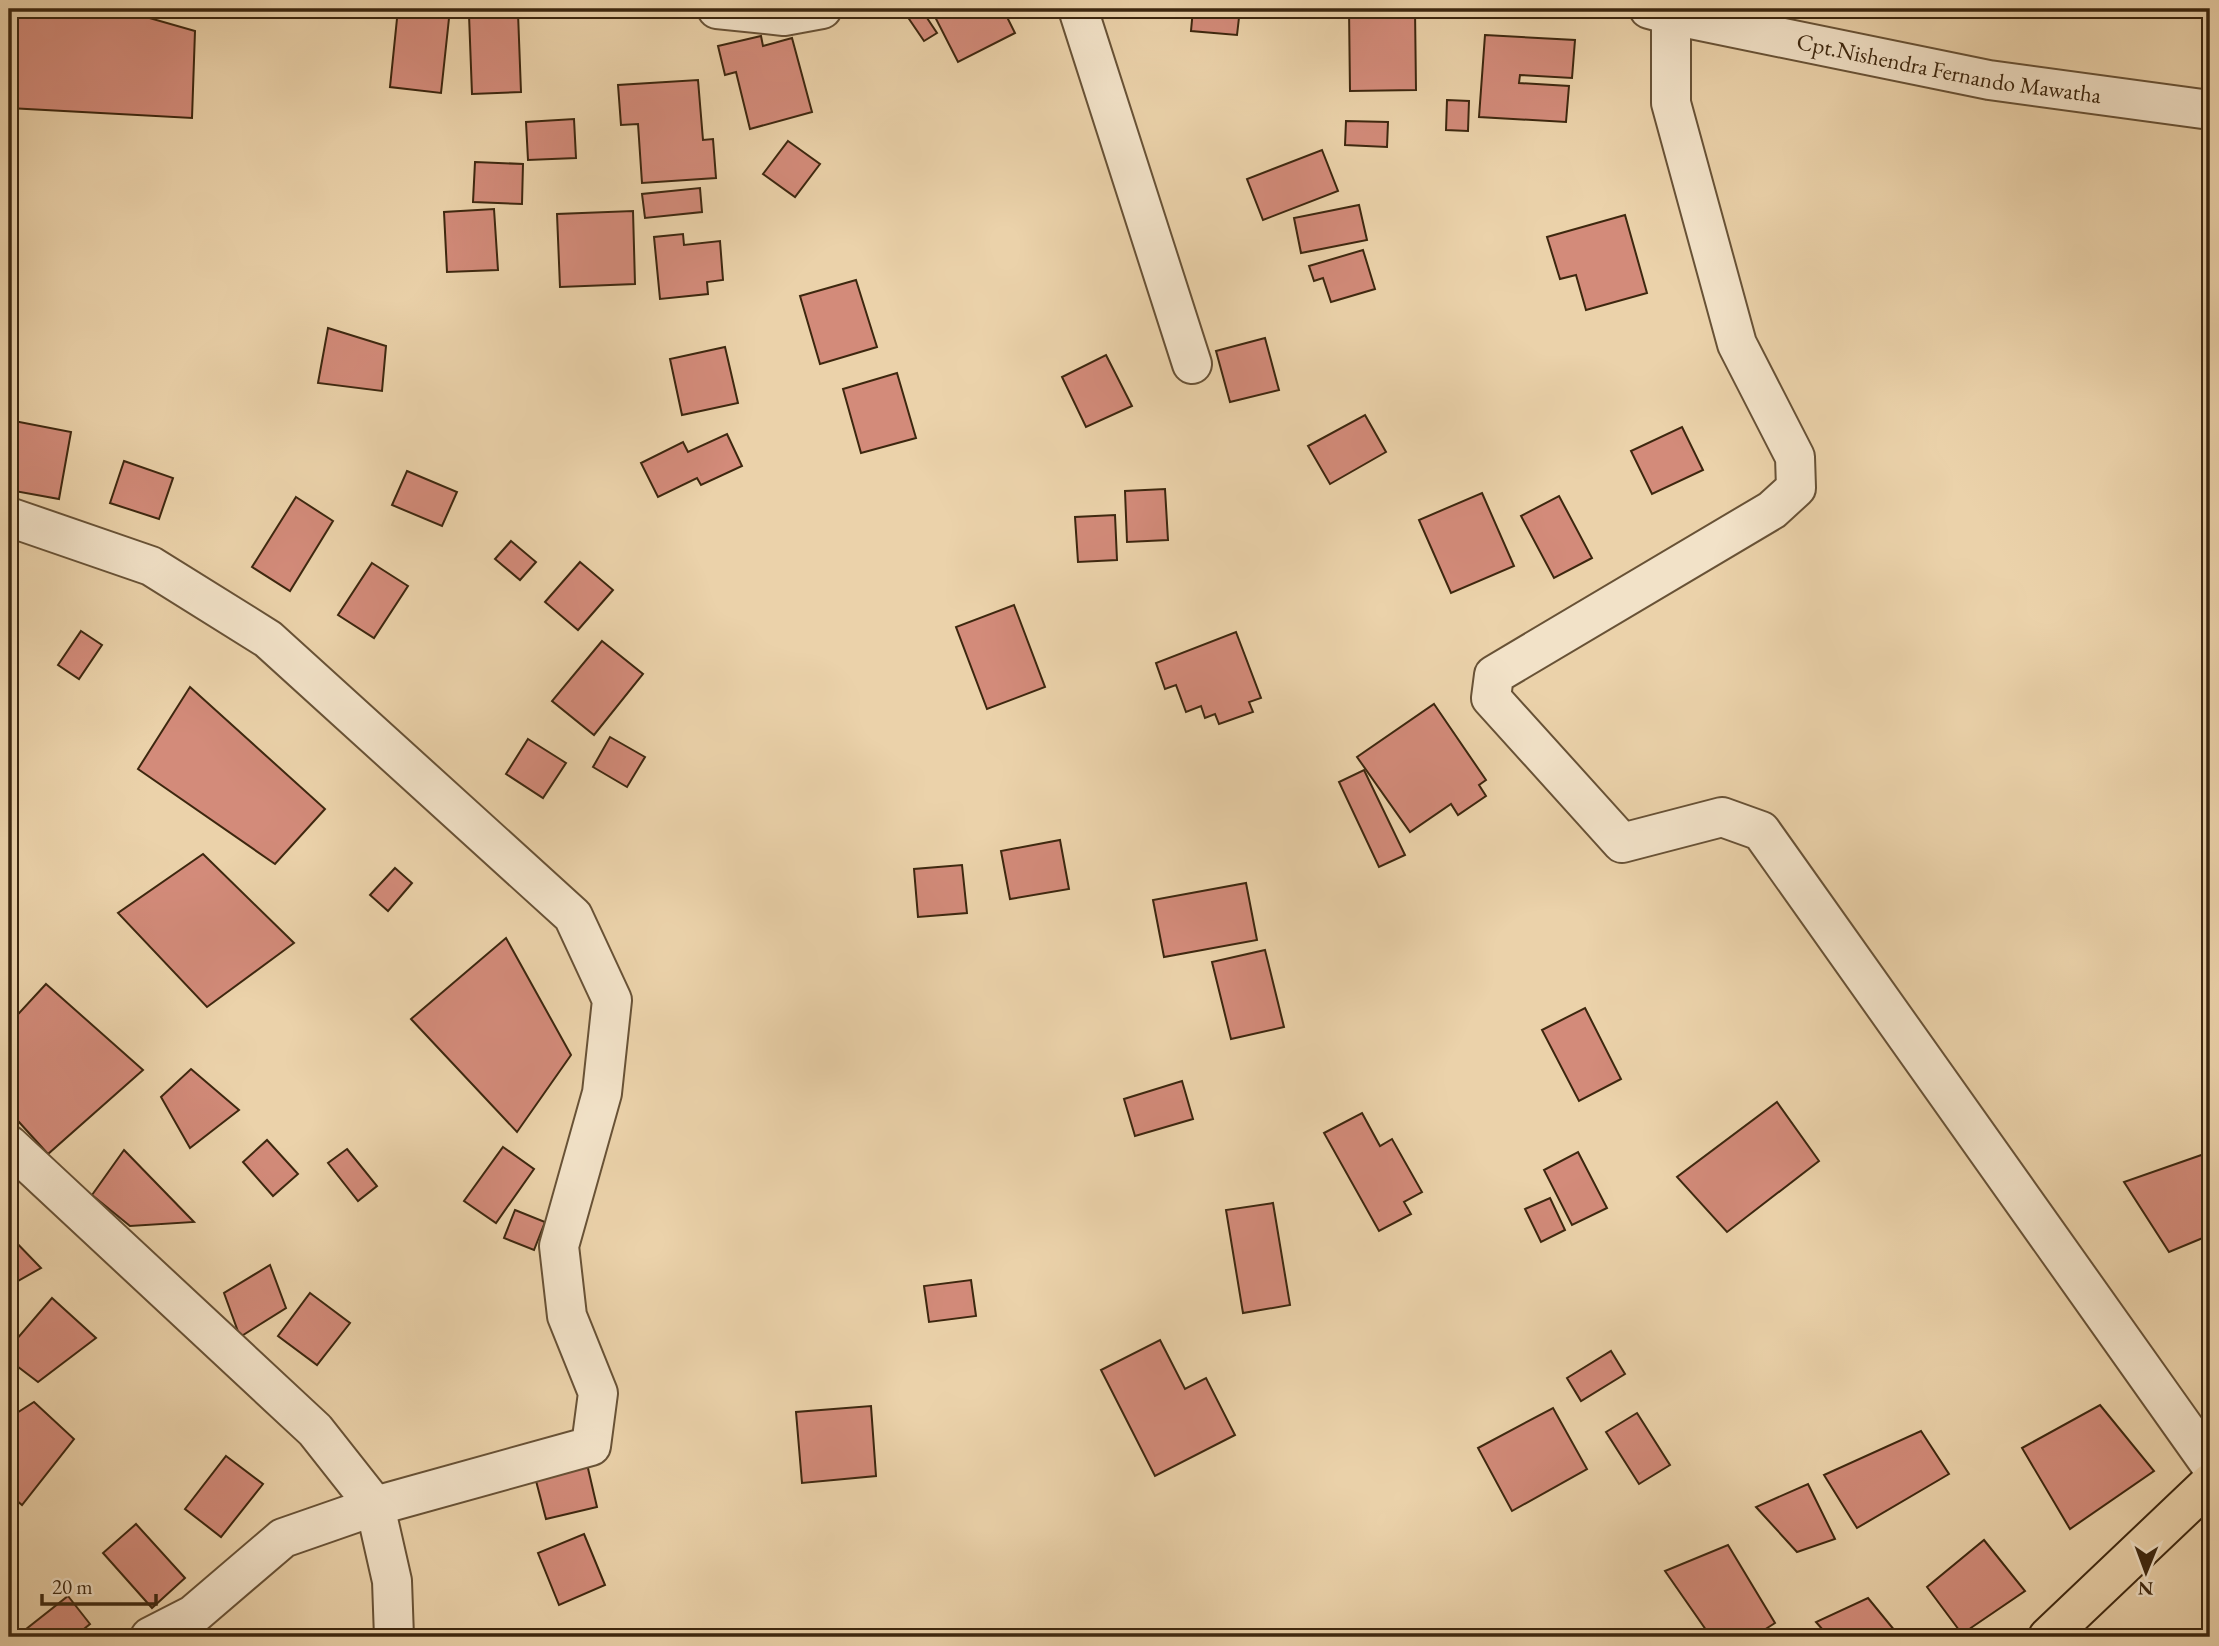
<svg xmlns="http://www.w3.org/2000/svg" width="2219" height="1646" font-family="'EB Garamond',serif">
<rect width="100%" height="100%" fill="#ebd2aa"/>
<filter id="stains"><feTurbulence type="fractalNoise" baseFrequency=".00286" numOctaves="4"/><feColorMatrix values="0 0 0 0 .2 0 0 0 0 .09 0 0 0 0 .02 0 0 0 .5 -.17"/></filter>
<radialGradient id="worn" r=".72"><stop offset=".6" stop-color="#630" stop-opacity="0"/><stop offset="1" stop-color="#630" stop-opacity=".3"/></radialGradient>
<g fill="#d38b7a" stroke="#3d270f" stroke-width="2">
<polygon points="9,9 118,9 195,31 192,118 9,108"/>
<polygon points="398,9 450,9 441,93 390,87"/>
<polygon points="911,9 921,9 937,33 924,41 905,13"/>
<polygon points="931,9 1003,9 1015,33 958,62"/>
<polygon points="1193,9 1240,9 1237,35 1191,31"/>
<polygon points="1349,9 1415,9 1416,90 1350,91"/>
<polygon points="518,13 521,92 472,94 469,15"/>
<polygon points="1485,35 1575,40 1572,78 1520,75 1519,83 1569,86 1566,122 1479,117"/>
<polygon points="761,36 763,46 792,38 812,112 750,129 736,72 725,75 718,46"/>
<polygon points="698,80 703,140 713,139 716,178 642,183 638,124 621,125 618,85"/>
<polygon points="1447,100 1469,101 1468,131 1446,130"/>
<polygon points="574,119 576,158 528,160 526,122"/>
<polygon points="1346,121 1388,122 1387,147 1345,145"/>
<polygon points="788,141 820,164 795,197 763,174"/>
<polygon points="1322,150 1338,191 1263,220 1247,179"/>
<polygon points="475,162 523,164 522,204 473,202"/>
<polygon points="700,188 702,212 645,218 642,194"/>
<polygon points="1359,205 1367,240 1301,253 1294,218"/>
<polygon points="494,209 498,270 447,272 444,212"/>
<polygon points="633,211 635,284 560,287 557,214"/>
<polygon points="1625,215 1647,293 1586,310 1576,275 1560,279 1547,237"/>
<polygon points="683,234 684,245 720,241 723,280 707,282 708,294 660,299 654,237"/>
<polygon points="1363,250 1375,289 1331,302 1323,278 1314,281 1309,266"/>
<polygon points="856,280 877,347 820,364 800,296"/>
<polygon points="328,328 386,346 382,391 318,383"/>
<polygon points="1265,338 1279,390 1230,402 1216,351"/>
<polygon points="725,347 738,403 682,415 670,359"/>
<polygon points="1106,355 1132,406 1086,427 1062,377"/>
<polygon points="897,373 916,438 861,453 843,389"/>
<polygon points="1365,415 1386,452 1330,484 1308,446"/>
<polygon points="9,420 71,432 59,499 9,490"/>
<polygon points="1682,427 1703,470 1652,494 1631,451"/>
<polygon points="727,434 742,466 701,485 697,478 658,497 641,463 683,442 688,452"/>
<polygon points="124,461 173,478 159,519 110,503"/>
<polygon points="407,471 457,492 442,526 392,505"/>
<polygon points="1165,489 1168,540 1127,542 1125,491"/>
<polygon points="1482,493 1514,566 1451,593 1419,520"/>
<polygon points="1559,496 1592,558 1554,578 1521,516"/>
<polygon points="296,497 333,521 290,591 252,567"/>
<polygon points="1115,515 1117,560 1078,562 1075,517"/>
<polygon points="511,541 536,562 520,580 495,559"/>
<polygon points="580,562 613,590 578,630 545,602"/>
<polygon points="372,563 408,586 374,638 338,615"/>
<polygon points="1014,605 1045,687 987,709 956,627"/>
<polygon points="81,631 102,645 79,679 58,665"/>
<polygon points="1236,632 1261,698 1249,702 1253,712 1219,724 1215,714 1205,718 1201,706 1186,712 1176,685 1165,689 1156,663"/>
<polygon points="602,641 643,674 594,735 552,701"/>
<polygon points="190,687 325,809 275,864 138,769"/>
<polygon points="1434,704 1486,780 1479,785 1486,796 1458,815 1451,804 1410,832 1357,757"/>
<polygon points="610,737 645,757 627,787 593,767"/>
<polygon points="528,739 566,763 543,798 506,774"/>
<polygon points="1364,770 1405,855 1379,867 1339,782"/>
<polygon points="1060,840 1069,889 1010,899 1001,851"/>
<polygon points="203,854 294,943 207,1007 118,913"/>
<polygon points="962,865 967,913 918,917 914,869"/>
<polygon points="395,868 412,883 388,911 370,895"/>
<polygon points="1246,883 1257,940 1164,957 1153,900"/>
<polygon points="506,938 571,1055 517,1132 411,1019"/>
<polygon points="1265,950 1284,1027 1231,1039 1212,962"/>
<polygon points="46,984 143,1070 48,1154 9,1111 9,1024"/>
<polygon points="1585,1008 1621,1079 1579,1101 1542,1030"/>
<polygon points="191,1069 239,1110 190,1148 161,1097"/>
<polygon points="1182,1081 1193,1119 1135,1136 1124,1099"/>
<polygon points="1777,1102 1819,1161 1727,1232 1677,1177"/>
<polygon points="1362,1113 1380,1146 1392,1139 1422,1192 1404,1202 1411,1214 1379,1231 1324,1133"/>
<polygon points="267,1140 298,1174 273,1196 243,1162"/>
<polygon points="503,1147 534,1169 496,1223 464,1201"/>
<polygon points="347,1149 377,1186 358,1201 328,1163"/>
<polygon points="124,1150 194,1222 130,1226 92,1195"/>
<polygon points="1578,1152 1607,1208 1572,1225 1544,1170"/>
<polygon points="2210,1152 2210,1235 2169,1252 2124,1182"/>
<polygon points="1550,1198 1565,1230 1541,1242 1525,1209"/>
<polygon points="1273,1203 1290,1305 1243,1313 1226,1210"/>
<polygon points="515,1210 545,1222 534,1250 504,1238"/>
<polygon points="9,1235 41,1268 9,1286"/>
<polygon points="270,1265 286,1308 240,1337 224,1293"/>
<polygon points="971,1280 976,1316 929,1322 924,1286"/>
<polygon points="310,1293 350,1323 317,1365 278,1336"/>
<polygon points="52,1298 96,1338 38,1382 9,1360 9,1348"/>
<polygon points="1160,1340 1185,1389 1206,1378 1235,1435 1155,1476 1101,1370"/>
<polygon points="1611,1351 1625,1374 1581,1401 1567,1378"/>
<polygon points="34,1402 74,1439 22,1505 9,1494 9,1418"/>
<polygon points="2100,1405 2154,1471 2070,1529 2022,1448"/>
<polygon points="871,1406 876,1476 802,1483 796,1412"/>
<polygon points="1553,1408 1587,1469 1512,1511 1478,1448"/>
<polygon points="1637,1413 1670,1465 1639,1484 1606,1432"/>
<polygon points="1921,1431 1949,1474 1857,1528 1824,1475"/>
<polygon points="226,1456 263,1484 221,1537 185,1509"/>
<polygon points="587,1464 597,1507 546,1519 535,1477"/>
<polygon points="1808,1484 1835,1539 1797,1552 1756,1507"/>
<polygon points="136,1524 185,1578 152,1608 103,1553"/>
<polygon points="584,1534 605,1585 559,1605 538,1553"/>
<polygon points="1984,1540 2025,1591 1962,1634 1927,1587"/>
<polygon points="1728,1545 1775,1623 1753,1637 1711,1637 1665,1571"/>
<polygon points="68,1596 90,1624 74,1637 16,1637"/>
<polygon points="1868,1598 1900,1637 1829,1637 1816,1622"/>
</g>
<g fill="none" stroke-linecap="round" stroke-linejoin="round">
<g stroke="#685236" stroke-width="42">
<g id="minor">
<polyline points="717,9 784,16 822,9"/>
<polyline points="1078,9 1192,364"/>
<path id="s1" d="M1649 9 1671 15 1989 80 2210 110"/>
<polyline points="1671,15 1671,103 1737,344 1795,457 1796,488 1772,510 1494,675 1491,698 1622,843 1722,817 1761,831 2210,1464"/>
<polyline points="9,517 151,566 268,639 573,916 612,1000 602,1093 559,1246 567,1316 598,1393 591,1446 375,1506 392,1581 394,1637"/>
<polyline points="9,1145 315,1430 375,1506 283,1538 193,1615 150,1637"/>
</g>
</g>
<g stroke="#3d270f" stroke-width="42">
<polyline id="major" points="2048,1637 2210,1483"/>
</g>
<use href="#minor" stroke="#f2e2c8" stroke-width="38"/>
<use href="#major" stroke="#ebd2aa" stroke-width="38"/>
</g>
<g text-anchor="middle" stroke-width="5" stroke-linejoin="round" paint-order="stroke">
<g font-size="23" fill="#3d270f" stroke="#f2e2c8">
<text dy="8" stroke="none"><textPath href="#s1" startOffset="306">Cpt.Nishendra Fernando Mawatha</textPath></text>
</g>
</g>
<rect width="2219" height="1646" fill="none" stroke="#ebd2aa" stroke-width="35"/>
<rect x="10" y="10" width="2198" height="1625" fill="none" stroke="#3d270f" stroke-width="3.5"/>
<rect x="18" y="18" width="2184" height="1611" fill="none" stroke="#3d270f" stroke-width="2"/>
<g transform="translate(2146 1572) rotate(181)" stroke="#f2e2c8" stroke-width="5" paint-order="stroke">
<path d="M0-5L12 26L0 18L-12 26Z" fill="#3d270f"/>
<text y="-10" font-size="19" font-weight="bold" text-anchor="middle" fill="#3d270f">N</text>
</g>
<path d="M42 1594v10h114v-10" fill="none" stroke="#3d270f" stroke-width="3.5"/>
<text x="52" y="1594" font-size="21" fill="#3d270f" stroke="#f2e2c8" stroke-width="5" paint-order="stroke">20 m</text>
<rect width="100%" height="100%" filter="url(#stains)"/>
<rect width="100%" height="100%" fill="url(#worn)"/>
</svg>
